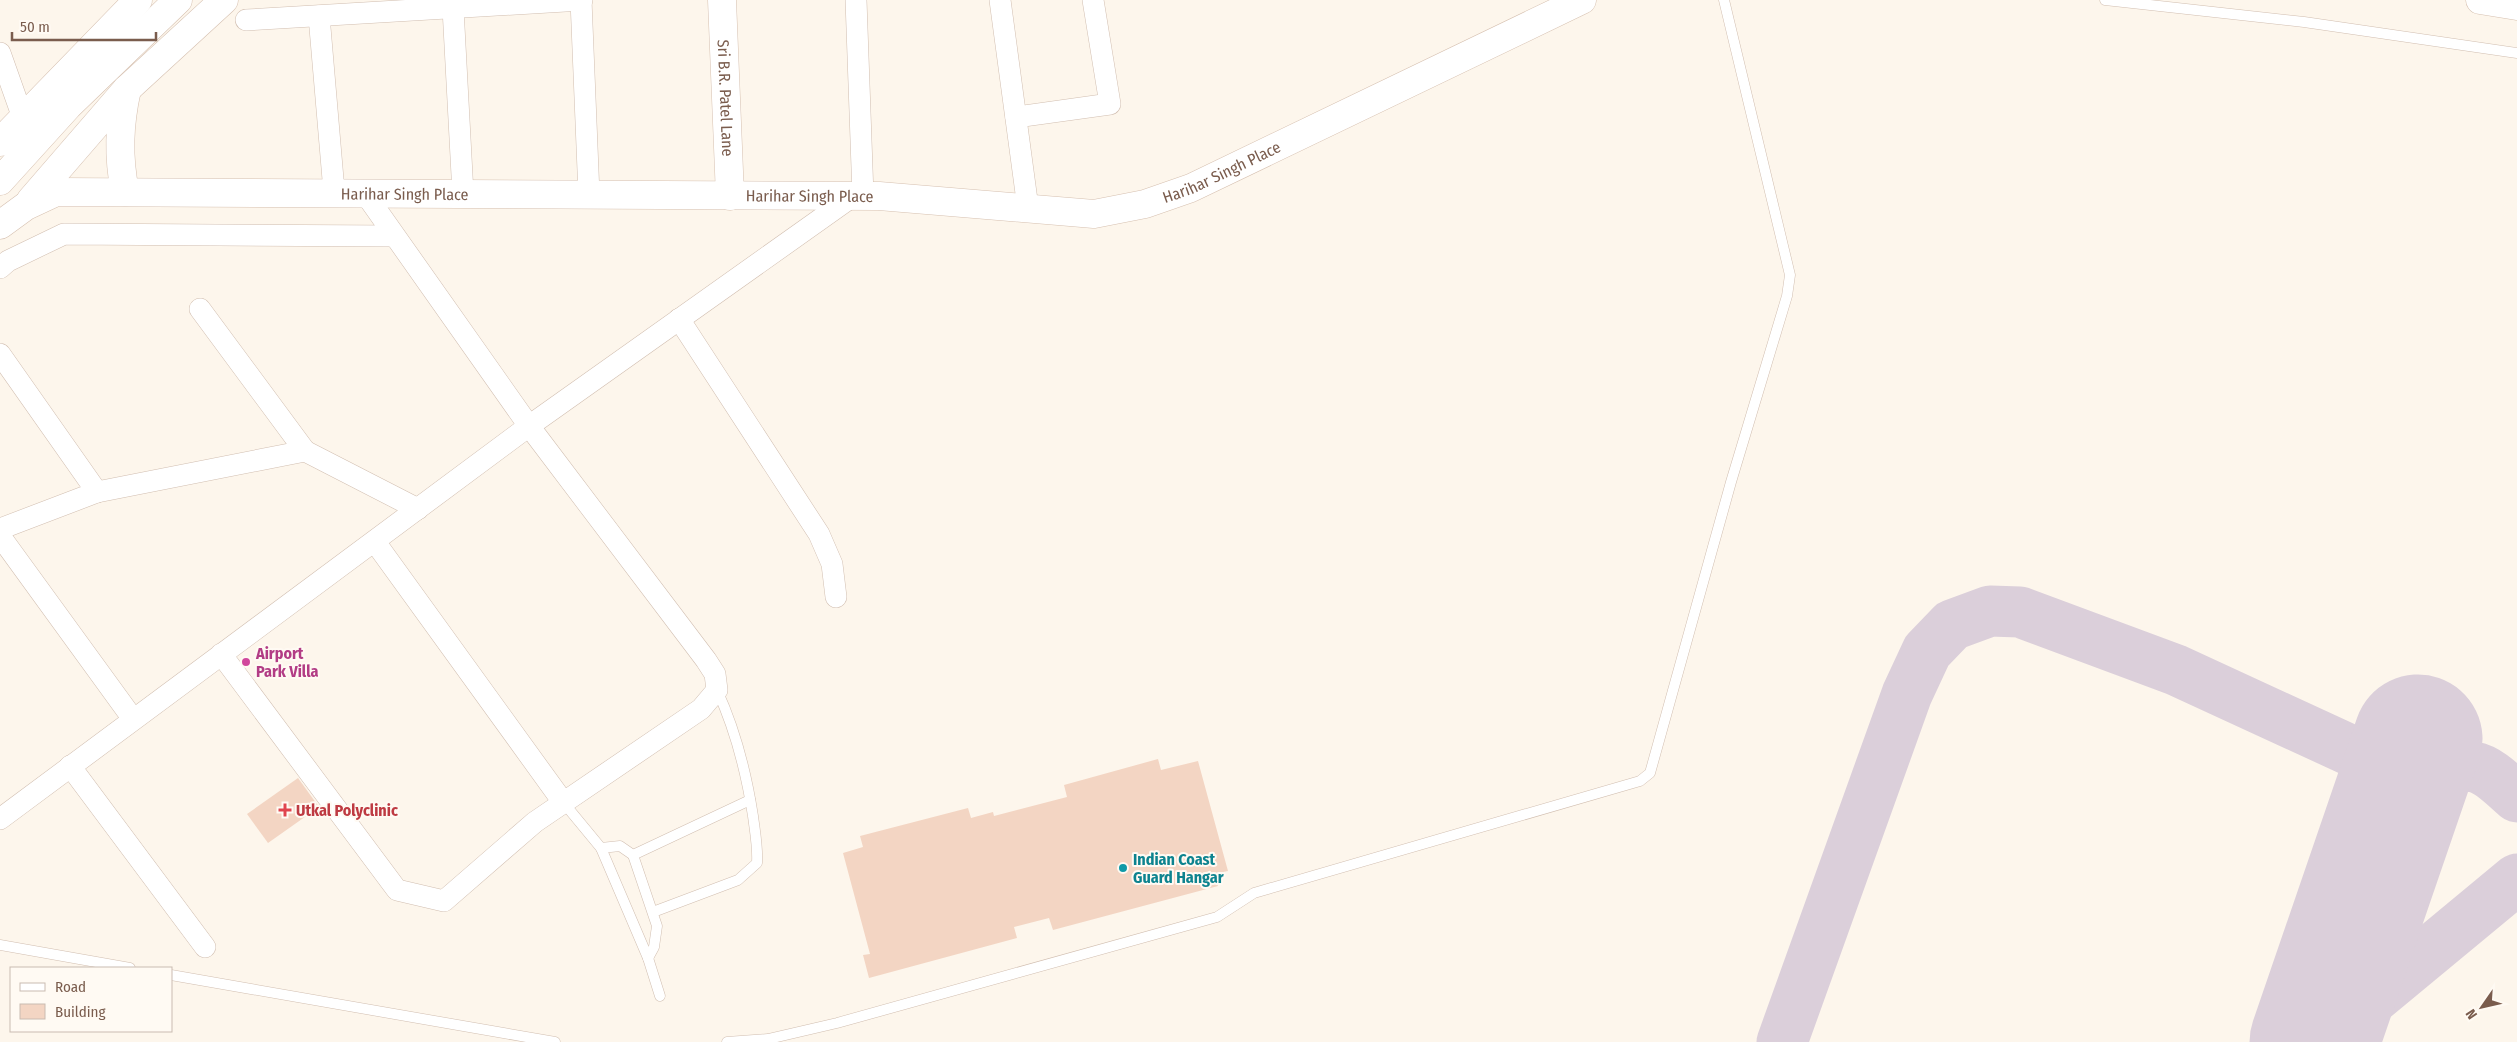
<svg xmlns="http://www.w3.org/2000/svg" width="2517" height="1042" font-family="'Fira Sans Condensed',sans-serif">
<rect width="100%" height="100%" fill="#fdf6ec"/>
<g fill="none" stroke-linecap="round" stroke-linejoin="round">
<g stroke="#dbcfda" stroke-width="51">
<path d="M2353 928C2349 897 2341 858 2350 826 2362 782 2432 758 2474 767 2490 770 2505 787 2517 797"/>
<polyline points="1782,1042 1907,694 1927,651 1952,625 1990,611 2020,612 2176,670 2404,775"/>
<polyline points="2329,1042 2353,1015 2517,879"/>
</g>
<polyline stroke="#dbcfda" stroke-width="129" points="2314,1042 2418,739"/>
</g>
<g fill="#f3d5c3">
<polygon points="1158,759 1161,770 1198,761 1228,871 1214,874 1218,886 1053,930 1049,918 1014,927 1017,938 869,978 863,955 870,954 843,853 863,847 860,836 968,808 971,818 993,812 994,816 1067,797 1064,785"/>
<polygon points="298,778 319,807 268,843 247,814"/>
</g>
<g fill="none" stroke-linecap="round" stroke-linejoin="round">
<g stroke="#d1beb0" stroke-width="11">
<g id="lane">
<polyline points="2105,0 2304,22 2517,53"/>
<polyline points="563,802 601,848 648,958 660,996"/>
<polyline points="601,848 620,846 633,855 657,926 654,947 648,958"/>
<polyline points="633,855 750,800"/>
<path d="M653 912 738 880 757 863C758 847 755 832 753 816 746 771 736 731 717 690"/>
<polyline points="0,945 130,968"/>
<polyline points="171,975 555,1042"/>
<polyline points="727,1042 768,1039 837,1023 1217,917 1254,893 1640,781 1650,773 1731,482 1787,296 1790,275 1724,0"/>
</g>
</g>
<g stroke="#d1beb0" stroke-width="22">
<g id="street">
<polyline points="581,0 589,195"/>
<polyline points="856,0 863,196"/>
<polyline points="1000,0 1028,208"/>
<polyline points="453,8 463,194"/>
<polyline points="319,16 334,191"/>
<polyline points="246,20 582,0"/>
<polyline points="0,53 23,118"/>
<polyline points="1016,117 1110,104 1093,0"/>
<polyline points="364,192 529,426 853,196"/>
<polyline points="0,268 8,261 64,234 394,236"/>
<polyline points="200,309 305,451"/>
<polyline points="679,319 819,534 832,564 836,597"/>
<polyline points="0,354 97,492 0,529"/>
<polyline points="97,492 305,451 418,509"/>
<polyline points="0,536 133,719"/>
<polyline points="375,542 563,802"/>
<polyline points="70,766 205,947"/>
<polyline points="0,819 529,426 706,660 715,674 717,690 701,709 535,822 444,901 397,890 221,654"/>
</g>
</g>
<g stroke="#d6c0b0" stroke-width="29">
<g id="secondary">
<path id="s1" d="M722 0 730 196"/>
<polyline points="2480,0 2517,6"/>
<polyline points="0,142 138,0"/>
<polyline points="0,181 68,106 178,0"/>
<path d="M125 192C118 156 119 125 127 89"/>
<polyline points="31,200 127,89 224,0"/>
<path id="s2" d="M0 225 26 206 56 192 879 196 1094 214 1145 204 1191 188 1582 0"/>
</g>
</g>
<use href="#lane" stroke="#fff" stroke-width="10"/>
<use href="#street" stroke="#fff" stroke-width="21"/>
<use href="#secondary" stroke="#fff" stroke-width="28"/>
</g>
<circle fill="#d1479c" stroke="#fffaf3" stroke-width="2" cx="246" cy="662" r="5"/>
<path fill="#e0444e" stroke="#fffaf3" stroke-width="2" d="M282.5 802.5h5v5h5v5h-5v5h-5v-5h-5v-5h5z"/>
<circle fill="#0f9aa8" stroke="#fffaf3" stroke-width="2" cx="1123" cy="868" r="5"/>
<g text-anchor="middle" stroke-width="4" stroke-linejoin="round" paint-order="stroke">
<g font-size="16" fill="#7a5c4d" stroke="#fffaf3">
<text dy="6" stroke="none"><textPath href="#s1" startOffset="98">Sri B.R. Patel Lane</textPath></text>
<text dy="6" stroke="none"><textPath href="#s2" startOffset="1239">Harihar Singh Place</textPath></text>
<text dy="6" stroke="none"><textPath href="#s2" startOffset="414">Harihar Singh Place</textPath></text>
<text dy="6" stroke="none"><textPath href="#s2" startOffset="819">Harihar Singh Place</textPath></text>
</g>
<g font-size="16" font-weight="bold" fill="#b23c85" stroke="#fffaf3" text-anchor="start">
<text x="256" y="659">Airport<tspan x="256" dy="18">Park Villa</tspan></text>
</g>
<g font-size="16" font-weight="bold" fill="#be3a42" stroke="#fffaf3" text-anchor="start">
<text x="296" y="816">Utkal Polyclinic</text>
</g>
<g font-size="16" font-weight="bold" fill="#0d838f" stroke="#fffaf3" text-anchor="start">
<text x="1133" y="865">Indian Coast<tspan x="1133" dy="18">Guard Hangar</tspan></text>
</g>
</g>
<rect x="10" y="967" width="162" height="65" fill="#fffaf3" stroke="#cabbb1"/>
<rect x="20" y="983" width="25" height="8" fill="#ffffff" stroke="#cabbb1"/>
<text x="55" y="992" font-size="15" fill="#7a5c4d">Road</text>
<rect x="20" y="1004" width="25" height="15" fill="#f3d5c3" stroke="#cabbb1"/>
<text x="55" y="1017" font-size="15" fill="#7a5c4d">Building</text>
<g transform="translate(2482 1007) rotate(236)" stroke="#fffaf3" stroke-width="4" paint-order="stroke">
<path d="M0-4L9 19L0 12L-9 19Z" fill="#7a5c4d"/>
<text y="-8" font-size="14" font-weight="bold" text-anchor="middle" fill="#7a5c4d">N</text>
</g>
<path d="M12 32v8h144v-8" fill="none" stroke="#7a5c4d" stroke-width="2.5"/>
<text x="20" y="32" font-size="15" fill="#7a5c4d" stroke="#fffaf3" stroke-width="4" paint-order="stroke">50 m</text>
</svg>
